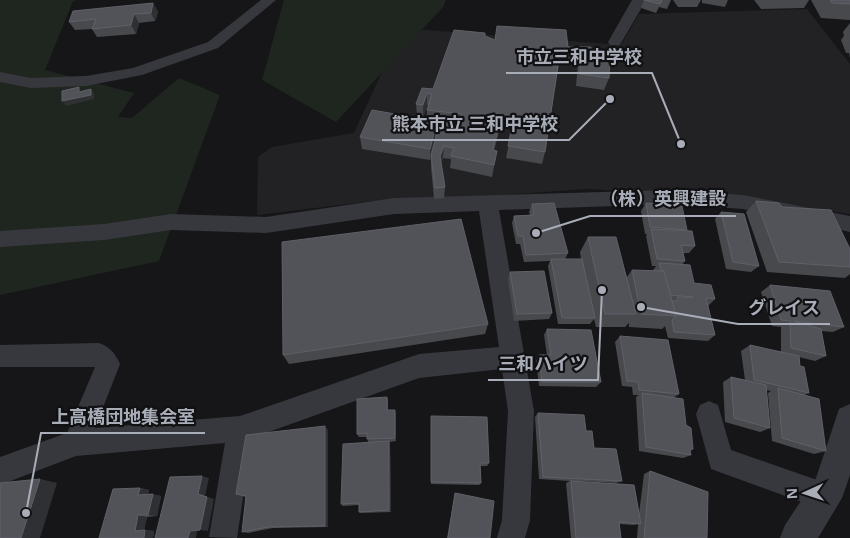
<svg xmlns="http://www.w3.org/2000/svg" width="850" height="538" font-family="'Noto Sans','Noto Sans JP',sans-serif">
<rect width="100%" height="100%" fill="#161618"/>
<polygon fill="#222225" points="807,9 850,64 850,214 712,196 585,189 452,199 382,200 257,215 258,157 272,147 354,133 402,28 621,45 639,14"/>
<g fill="#1e261f">
<polygon points="0,0 78,0 73,1 45,70 134,93 118,117 132,118 179,78 220,95 159,261 0,295"/>
<polygon points="284,0 446,0 443,7 336,122 262,80"/>
</g>
<g fill="none" stroke-linecap="round" stroke-linejoin="round">
<g fill="#37383d" fill-rule="evenodd">
<polygon points="261,0 276,0 218,48 142,75 86,86 31,88 0,82 0,72 31,78 86,76 133,68 208,42"/>
<polygon points="632,0 646,0 620,45 610,45 608,42"/>
<path d="M671 190 743 195 850 216V232L743 209 671 204 499 210 534 411 530 520 525 538H497L502 520 508 411 502 369 419 378 252 438 237 538 209 537 225 443 76 456 0 485V457L67 433 95 367H0V345L99 343C110 347 115 353 120 364L95 428 240 416 419 354 499 347 479 211 394 214 266 233 171 230 104 240 0 247V231L104 224 171 214 266 217 394 198Z"/>
<polygon points="709,401 718,405 731,450 834,486 838,496 834,506 824,510 711,469 696,414 700,405"/>
</g>
<polygon fill="#37383d" fill-rule="evenodd" points="850,404 850,475 842,498 818,538 780,538 785,525 816,478 839,409"/>
</g>
<g fill="#47494d">
<polygon points="644,0 671,0 667,9 659,7 656,13 641,8"/>
<polygon points="673,0 701,0 697,7 678,7"/>
<polygon points="702,0 728,0 725,7 702,3"/>
<polygon points="754,0 809,0 804,8 761,9"/>
<polygon points="811,0 850,0 850,20 821,18"/>
<polygon points="153,3 158,12 155,21 139,23 136,34 97,37 92,29 75,30 69,22"/>
<polygon points="850,23 850,58 849,53 846,53 841,40 844,36 843,32"/>
<polygon points="485,37 495,40 568,47 591,47 590,59 609,78 604,90 576,86 578,63 565,65 559,64 545,152 542,164 506,158 512,128 500,127 494,151 497,151 492,177 450,168 451,159 443,158 441,164 445,187 444,198 434,199 431,167 431,157 430,160 362,149 360,137 427,119 427,110 429,105 427,105 423,117 417,116 416,104 422,88 433,89"/>
<polygon points="756,201 782,207 850,249 850,274 845,278 767,272 746,212"/>
<polygon points="646,203 687,230 687,231 695,246 689,253 683,253 685,261 682,265 694,283 715,299 708,306 715,335 708,341 668,338 665,326 662,329 629,327 629,323 625,327 596,327 594,319 590,324 558,324 548,266 550,261 524,262 520,244 516,244 512,223 514,216 530,215 529,212 532,204 568,253 565,259 581,259 580,252 588,237 627,277 632,270 654,271 653,270 656,266 652,266 646,236 647,234 645,234 641,211"/>
<polygon points="721,212 759,266 751,272 726,269 715,219"/>
<polygon points="510,272 552,313 549,319 514,321 508,279"/>
<polygon points="770,285 844,327 833,332 821,331 826,356 815,361 799,357 800,366 809,393 804,395 826,451 814,454 772,441 768,393 771,391 766,390 770,428 760,432 725,422 723,382 731,377 745,380 741,351 750,345 781,352 781,327 772,326 761,292"/>
<polygon points="488,324 485,334 289,364 283,355"/>
<polygon points="547,329 601,382 596,387 539,386 536,361 539,355 547,355 544,335"/>
<polygon points="620,336 679,394 673,398 690,450 691,455 683,458 639,451 636,397 639,395 633,395 632,387 622,386 615,342"/>
<polygon points="387,397 388,401 388,410 396,414 396,441 389,442 390,444 391,512 361,513 359,512 359,505 343,506 341,504 368,442 367,437 359,437 357,434"/>
<polygon points="538,413 586,431 594,448 622,481 616,483 579,481 639,514 644,474 650,471 707,538 637,538 638,524 634,525 619,524 621,538 571,538 566,483 570,481 539,479 535,417"/>
<polygon points="431,416 489,463 487,466 480,466 481,483 479,485 431,484"/>
<polygon points="328,430 328,527 273,528 248,533 242,532 246,497 236,494"/>
<polygon points="140,488 149,490 148,494 161,496 157,516 147,517 144,530 154,531 153,538 99,538"/>
<polygon points="455,493 490,538 447,538"/>
</g>
<g fill="#2f3033">
<polygon points="153,3 158,12 155,21 151,13"/>
<polygon points="134,14 139,23 136,34 131,25"/>
<polygon points="91,89 94,94 94,99 66,106 62,101"/>
<polygon points="427,93 427,105 423,117 423,105"/>
<polygon points="502,115 500,127 491,162 493,150"/>
<polygon points="435,130 435,142 430,160 430,149"/>
<polygon points="444,146 443,158 440,168 440,156"/>
<polygon points="395,410 396,414 396,441 395,438"/>
<polygon points="325,426 328,430 328,527 325,526"/>
<polygon points="389,441 390,444 391,512 389,510"/>
<polygon points="202,476 209,478 205,496 214,499 208,531 200,530 198,494"/>
<polygon points="40,479 57,483 40,538 21,538"/>
<polygon points="140,488 149,490 147,497 138,495"/>
<polygon points="153,494 161,496 157,516 148,515"/>
<polygon points="138,515 147,517 144,531 135,531"/>
<polygon points="145,530 154,531 153,538 144,538"/>
<polygon points="190,531 197,531 196,538 188,538"/>
</g>
<g fill="#525359" stroke="#5f6168">
<polygon points="644,0 662,0 660,4"/>
<polygon points="830,0 850,0 850,4 832,3"/>
<polygon points="153,3 151,13 134,14 131,25 92,29 96,19 69,22 73,11"/>
<polygon points="497,26 566,30 568,47 591,47 590,59 610,61 609,78 580,74 581,51 568,52 522,49 521,53 559,58 545,152 508,146 514,116 502,115 493,150 497,151 494,165 451,156 454,148 444,146 440,156 445,187 435,188 431,155 438,130 435,130 430,149 360,137 372,110 459,125 462,114 427,110 432,94 427,93 423,105 416,104 422,88 433,89 454,30 485,33 485,36 495,40"/>
<polygon points="79,87 79,92 91,89 91,95 62,101 62,91"/>
<polygon points="756,201 779,203 782,207 831,210 850,249 850,267 779,262"/>
<polygon points="554,203 568,253 526,255 523,236 518,236 514,216 534,215 532,204"/>
<polygon points="646,203 682,206 687,230 650,227"/>
<polygon points="721,212 744,214 759,266 733,262"/>
<polygon points="461,219 488,324 283,355 282,242"/>
<polygon points="651,229 692,231 695,246 681,245 685,261 657,259"/>
<polygon points="588,237 616,237 636,314 605,314"/>
<polygon points="551,259 582,259 595,318 562,318"/>
<polygon points="659,263 690,265 694,283 711,285 715,299 706,298 715,335 674,332 672,320 676,316 672,301 678,301 677,297 693,297 670,295 664,271 661,271"/>
<polygon points="632,270 664,271 676,316 641,314"/>
<polygon points="544,271 552,313 517,314 510,272"/>
<polygon points="770,285 830,291 844,327 794,321 821,329 826,356 791,348 790,321 781,320"/>
<polygon points="547,329 591,330 601,382 542,382 539,355 551,355"/>
<polygon points="620,336 668,340 679,394 639,390 638,382 627,381"/>
<polygon points="750,345 799,356 800,366 804,367 809,393 754,380"/>
<polygon points="731,377 766,385 770,428 734,418"/>
<polygon points="778,388 819,399 826,451 782,438"/>
<polygon points="642,393 683,399 686,425 691,428 693,449 690,450 691,455 646,447"/>
<polygon points="387,397 387,410 395,410 395,438 367,439 367,433 357,434 357,399"/>
<polygon points="538,413 584,415 586,431 592,431 594,448 616,449 622,481 543,477"/>
<polygon points="431,416 487,417 489,463 480,463 481,483 431,482"/>
<polygon points="325,426 325,526 268,527 242,532 246,496 236,494 246,435"/>
<polygon points="389,441 389,510 359,512 359,503 341,504 343,444"/>
<polygon points="650,471 708,492 707,538 644,538"/>
<polygon points="202,476 198,494 207,497 200,530 190,531 188,538 155,538 170,477"/>
<polygon points="40,479 21,538 0,538 0,483"/>
<polygon points="571,481 634,485 641,524 619,522 621,538 576,538"/>
<polygon points="140,488 138,495 153,494 148,515 138,515 135,531 145,530 144,538 99,538 113,489"/>
<polygon points="455,493 494,501 490,538 448,538"/>
</g>
<path fill="none" stroke="#a8adb8" stroke-width="2" d="M681 144L652 73H506M610 99L569 140H382M536 233L590 216H736M641 307L738 324H830M602 290L598 380H488M26 513L41 433H205"/>
<g fill="#a8adb8" stroke="#111113" stroke-width="2">
<circle cx="681" cy="144" r="5"/>
<circle cx="610" cy="99" r="5"/>
<circle cx="536" cy="233" r="5"/>
<circle cx="641" cy="307" r="5"/>
<circle cx="602" cy="290" r="5"/>
<circle cx="26" cy="513" r="5"/>
</g>
<g font-size="18" text-anchor="middle" font-weight="bold" fill="#a8adb8" stroke="#111113" stroke-width="4.5" stroke-linejoin="round" paint-order="stroke">
<text x="579" y="63">市立三和中学校</text>
<text x="475" y="130">熊本市立 三和中学校</text>
<text x="663" y="205">（株）英興建設</text>
<text x="784" y="314">グレイス</text>
<text x="543" y="370">三和ハイツ</text>
<text x="123" y="423">上高橋団地集会室</text>
</g>
<g transform="translate(805 493) rotate(267)" stroke="#111113" stroke-width="4" paint-order="stroke">
<path d="M0-4L9 19L0 12L-9 19Z" fill="#a8adb8"/>
<text y="-8" font-size="14" font-weight="bold" text-anchor="middle" fill="#a8adb8">N</text>
</g>
</svg>
